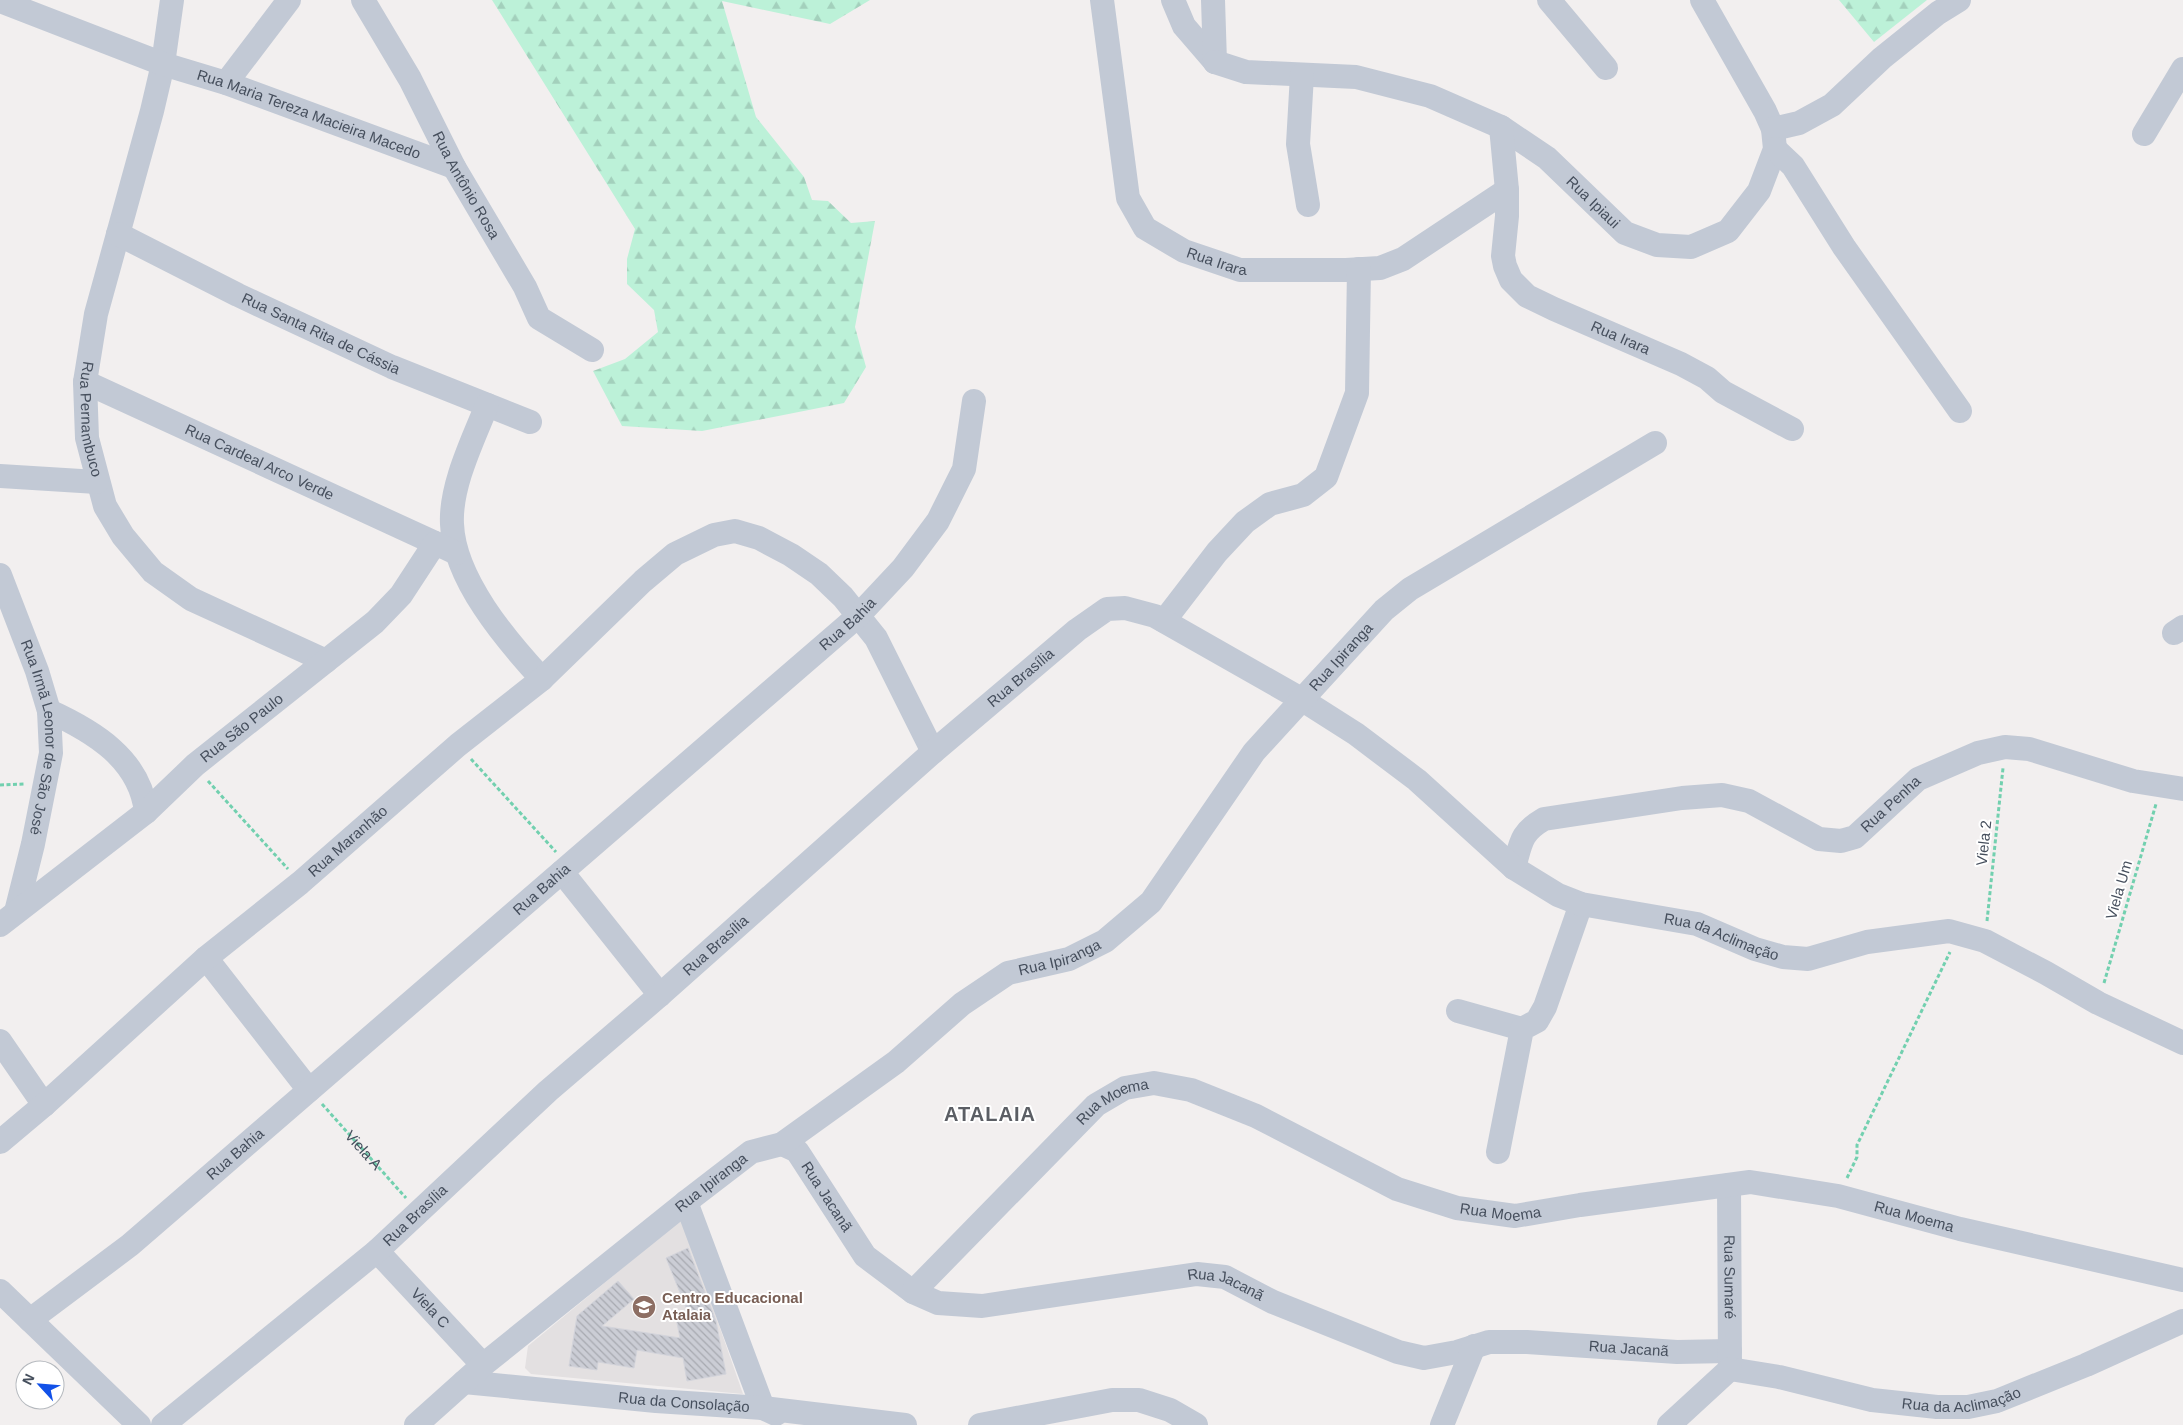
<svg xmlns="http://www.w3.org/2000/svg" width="2183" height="1425" font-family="Helvetica,sans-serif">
<defs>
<pattern id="forest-firs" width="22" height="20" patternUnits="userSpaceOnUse" patternTransform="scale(1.25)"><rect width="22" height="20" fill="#bcf1d8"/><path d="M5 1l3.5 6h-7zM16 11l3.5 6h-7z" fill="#a3d0bc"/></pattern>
<pattern id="building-back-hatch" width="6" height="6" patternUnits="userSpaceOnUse" patternTransform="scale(1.25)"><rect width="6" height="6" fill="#cbcdd5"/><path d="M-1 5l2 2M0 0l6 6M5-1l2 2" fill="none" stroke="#a7a9b0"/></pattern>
</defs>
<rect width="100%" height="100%" fill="#f2efef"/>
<polygon fill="#e3e0e1" points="682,1219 743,1394 531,1374 525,1368 528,1346"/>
<g fill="url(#forest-firs)">
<polygon points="492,0 870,0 830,24 722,1 756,117 804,177 812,200 828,201 851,223 875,221 855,327 866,367 844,403 702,431 622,426 593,371 625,359 658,332 654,310 627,284 627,259 635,229"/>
<polygon points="1839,0 1927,0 1874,42"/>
</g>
<polygon fill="url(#building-back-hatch)" stroke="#d3d4db" points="688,1248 716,1321 726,1374 687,1381 683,1358 637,1350 634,1368 598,1362 597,1370 569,1366 577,1316 618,1281 634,1299 602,1326 680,1338 676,1318 689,1315 666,1258"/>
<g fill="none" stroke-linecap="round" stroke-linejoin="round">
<g stroke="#72d0af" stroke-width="3" stroke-dasharray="4 2.5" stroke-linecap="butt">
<polyline points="471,759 556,852"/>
<polyline points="208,781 288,869"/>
<polyline points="0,785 24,784"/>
<polyline points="1987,921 2003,768"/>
<polyline points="2104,983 2156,804"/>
<path id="s1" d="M322 1104 406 1198"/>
<polyline points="1847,1178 1857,1157 1857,1145 1950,952"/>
</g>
<g stroke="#c2c9d5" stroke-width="24">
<path id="s2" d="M172 0 163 64 152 111 96 314 85 382 87 438 105 506 123 536 153 572 191 599 326 661"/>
<path id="s3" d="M363 0 410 79 454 167 525 287 539 318 592 350"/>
<path id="s4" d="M1102 0 1128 198 1145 228 1184 251 1240 270H1346L1380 268 1403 259 1507 190"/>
<polyline points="1173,0 1184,26 1215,62"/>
<polyline points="1213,0 1215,62"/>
<polyline points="1549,0 1606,68"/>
<path id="s5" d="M0 1 163 64 226 83 454 167"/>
<path id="s6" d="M1215 62 1246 72 1356 77 1430 96 1501 127 1547 158 1625 233 1657 245 1691 247 1728 231 1759 191 1775 149 1773 129 1765 111 1702 0"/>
<polyline points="1302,75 1298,144 1308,205"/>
<polyline points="226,83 289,0"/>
<path id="s7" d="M1501 127 1507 190V216L1503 256 1505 266 1511 280 1527 296 1554 309 1681 364 1707 378 1723 392 1792 429"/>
<polyline points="1773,129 1799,123 1832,105 1882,58 1938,13 1959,0"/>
<polyline points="2144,134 2183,69"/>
<polyline points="1775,149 1793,166 1844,247 1960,411"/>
<path id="s8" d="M118 234 238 295 392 367 530 422"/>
<path id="s9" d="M85 382 435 543"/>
<path d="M487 405C473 440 450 486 452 524 454 579 506 640 542 679"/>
<polyline points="0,476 97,482"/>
<path id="s10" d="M0 575 37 671 49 711 51 753 33 844 16 912"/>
<polyline points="1164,621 1217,552 1245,522 1270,504 1303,495 1326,477 1357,393 1359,269"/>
<polyline points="2174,633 2183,627"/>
<path d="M49 711C93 731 140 759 146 812"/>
<path id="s11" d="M1514 868C1521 843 1520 833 1544 819L1682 798 1722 795 1749 801 1819 839 1841 841 1855 837 1918 779 1978 753 2005 747 2029 749 2133 781 2183 789"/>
<polyline points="562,872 660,995"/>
<path id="s12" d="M0 925 146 812 195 765 375 622 401 595 435 543 456 553"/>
<polyline points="206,958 309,1090"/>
<polyline points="1458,1011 1522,1029"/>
<polyline points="0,1041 44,1105"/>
<path id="s13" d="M0 1142 44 1105 206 958 300 883 458 745 542 679 643 581 675 554 714 535 735 531 759 538 791 555 819 574 843 597 876 638 933 752"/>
<path id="s14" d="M782 1144 797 1151 801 1157 865 1256 913 1292 938 1303 982 1306 1197 1274 1225 1277 1273 1302 1398 1352 1424 1358 1457 1352 1489 1342H1527L1677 1352 1730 1351"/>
<polyline points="1498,1152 1522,1029 1537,1021 1545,1007 1581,904"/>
<path id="s15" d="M1729 1185 1730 1368"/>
<polyline points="686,1202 763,1408 776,1414"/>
<path id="s16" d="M377 1251 483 1365"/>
<polyline points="0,1291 139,1425"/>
<path id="s17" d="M913 1292 1096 1105 1125 1088 1154 1083 1191 1090 1256 1116 1397 1189 1457 1208 1515 1216 1580 1205 1750 1182 1838 1196 1960 1229 2183 1280"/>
<path id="s18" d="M30 1320 130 1245 858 616 903 568 938 521 964 469 974 401"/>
<path id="s19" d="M1730 1369 1779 1377 1872 1400 1937 1407H1968L1997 1401 2086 1365 2183 1321"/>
<path id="s20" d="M464 1382 656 1401 763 1408 905 1425"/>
<path id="s21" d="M163 1425 377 1251 548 1091 660 995 933 752 1077 630 1107 609 1125 608 1155 616 1301 699 1356 734 1417 780 1514 868 1558 895 1581 904 1697 924 1755 949 1783 957 1808 959 1867 942 1949 931 1985 941 2046 973 2098 1003 2183 1043"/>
<path id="s22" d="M416 1425 483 1365 686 1202 751 1152 782 1144 896 1062 962 1004 1008 973 1069 959 1105 941 1151 902 1254 752 1384 610 1410 589 1655 443"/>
<polyline points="980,1425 1112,1400 1139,1400 1170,1410 1196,1425"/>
<polyline points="1442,1425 1474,1346"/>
<polyline points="1669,1425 1730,1369"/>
</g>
</g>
<defs>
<g id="school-disc" transform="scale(1.25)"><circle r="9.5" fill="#8d6e63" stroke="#fff"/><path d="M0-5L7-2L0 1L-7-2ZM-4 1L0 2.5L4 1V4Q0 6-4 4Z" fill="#fff"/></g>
</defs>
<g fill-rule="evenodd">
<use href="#school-disc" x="644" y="1307"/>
</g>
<g text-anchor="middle" stroke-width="4" stroke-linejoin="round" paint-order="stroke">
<g font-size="15" fill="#464f5d" stroke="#fff">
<text dy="5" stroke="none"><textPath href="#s5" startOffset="329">Rua Maria Tereza Macieira Macedo</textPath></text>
<text dy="5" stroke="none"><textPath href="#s3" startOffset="212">Rua Antônio Rosa</textPath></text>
<text dy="5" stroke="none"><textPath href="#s6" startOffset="416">Rua Ipiaui</textPath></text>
<text dy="5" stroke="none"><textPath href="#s4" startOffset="314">Rua Irara</textPath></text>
<text dy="5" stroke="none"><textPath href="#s8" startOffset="226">Rua Santa Rita de Cássia</textPath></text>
<text dy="5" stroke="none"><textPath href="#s7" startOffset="280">Rua Irara</textPath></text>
<text dy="5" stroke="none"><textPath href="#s2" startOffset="430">Rua Pernambuco</textPath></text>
<text dy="5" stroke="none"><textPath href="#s9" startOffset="192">Rua Cardeal Arco Verde</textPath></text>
<text dy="5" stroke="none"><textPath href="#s18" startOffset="1074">Rua Bahia</textPath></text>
<text dy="5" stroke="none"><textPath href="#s22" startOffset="1222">Rua Ipiranga</textPath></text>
<text dy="5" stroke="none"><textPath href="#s21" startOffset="1138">Rua Brasília</textPath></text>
<text dy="5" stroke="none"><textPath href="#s12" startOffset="312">Rua São Paulo</textPath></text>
<text dy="5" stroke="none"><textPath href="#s10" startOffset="170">Rua Irmã Leonor de São José</textPath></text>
<text dy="5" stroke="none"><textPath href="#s11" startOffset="432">Rua Penha</textPath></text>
<text dy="5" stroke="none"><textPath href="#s13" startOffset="460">Rua Maranhão</textPath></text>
<text transform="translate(1984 843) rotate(-84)" y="5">Viela 2</text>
<text dy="5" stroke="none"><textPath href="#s18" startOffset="669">Rua Bahia</textPath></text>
<text transform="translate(2119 890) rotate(-74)" y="5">Viela Um</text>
<text dy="5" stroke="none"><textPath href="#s21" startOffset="1959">Rua da Aclimação</textPath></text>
<text dy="5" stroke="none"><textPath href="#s21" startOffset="732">Rua Brasília</textPath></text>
<text dy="5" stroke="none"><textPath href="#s22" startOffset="802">Rua Ipiranga</textPath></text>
<text dy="5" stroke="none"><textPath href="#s17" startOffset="278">Rua Moema</textPath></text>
<text dy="5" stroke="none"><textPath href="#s1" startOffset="62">Viela A</textPath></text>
<text dy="5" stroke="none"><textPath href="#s18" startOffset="264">Rua Bahia</textPath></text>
<text dy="5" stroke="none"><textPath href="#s22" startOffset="382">Rua Ipiranga</textPath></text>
<text dy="5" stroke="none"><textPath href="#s14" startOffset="71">Rua Jacanã</textPath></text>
<text dy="5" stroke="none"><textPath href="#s17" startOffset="698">Rua Moema</textPath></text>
<text dy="5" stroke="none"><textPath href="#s21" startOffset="328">Rua Brasília</textPath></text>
<text dy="5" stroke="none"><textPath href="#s17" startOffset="1118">Rua Moema</textPath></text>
<text dy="5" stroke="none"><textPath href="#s15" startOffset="92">Rua Sumaré</textPath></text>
<text dy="5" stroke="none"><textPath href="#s14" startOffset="521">Rua Jacanã</textPath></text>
<text dy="5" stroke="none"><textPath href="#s16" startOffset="78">Viela C</textPath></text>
<text dy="5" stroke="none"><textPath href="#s14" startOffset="941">Rua Jacanã</textPath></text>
<text dy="5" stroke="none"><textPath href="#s19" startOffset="236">Rua da Aclimação</textPath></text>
<text dy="5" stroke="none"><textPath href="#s20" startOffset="221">Rua da Consolação</textPath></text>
</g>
<g font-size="15" font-weight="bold" fill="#785e54" stroke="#fff" text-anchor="start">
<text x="662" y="1303">Centro Educacional<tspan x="662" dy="17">Atalaia</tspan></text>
</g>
<g font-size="20" font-weight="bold" letter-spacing="1" fill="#5b5e64" stroke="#fff">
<text x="990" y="1121">ATALAIA</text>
</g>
</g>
<g transform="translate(40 1385) rotate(296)"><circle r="24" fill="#ffffff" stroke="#b5b9be"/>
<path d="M0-4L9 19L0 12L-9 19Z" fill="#1251e8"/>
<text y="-8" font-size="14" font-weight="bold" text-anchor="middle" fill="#464f5d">N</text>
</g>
</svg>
